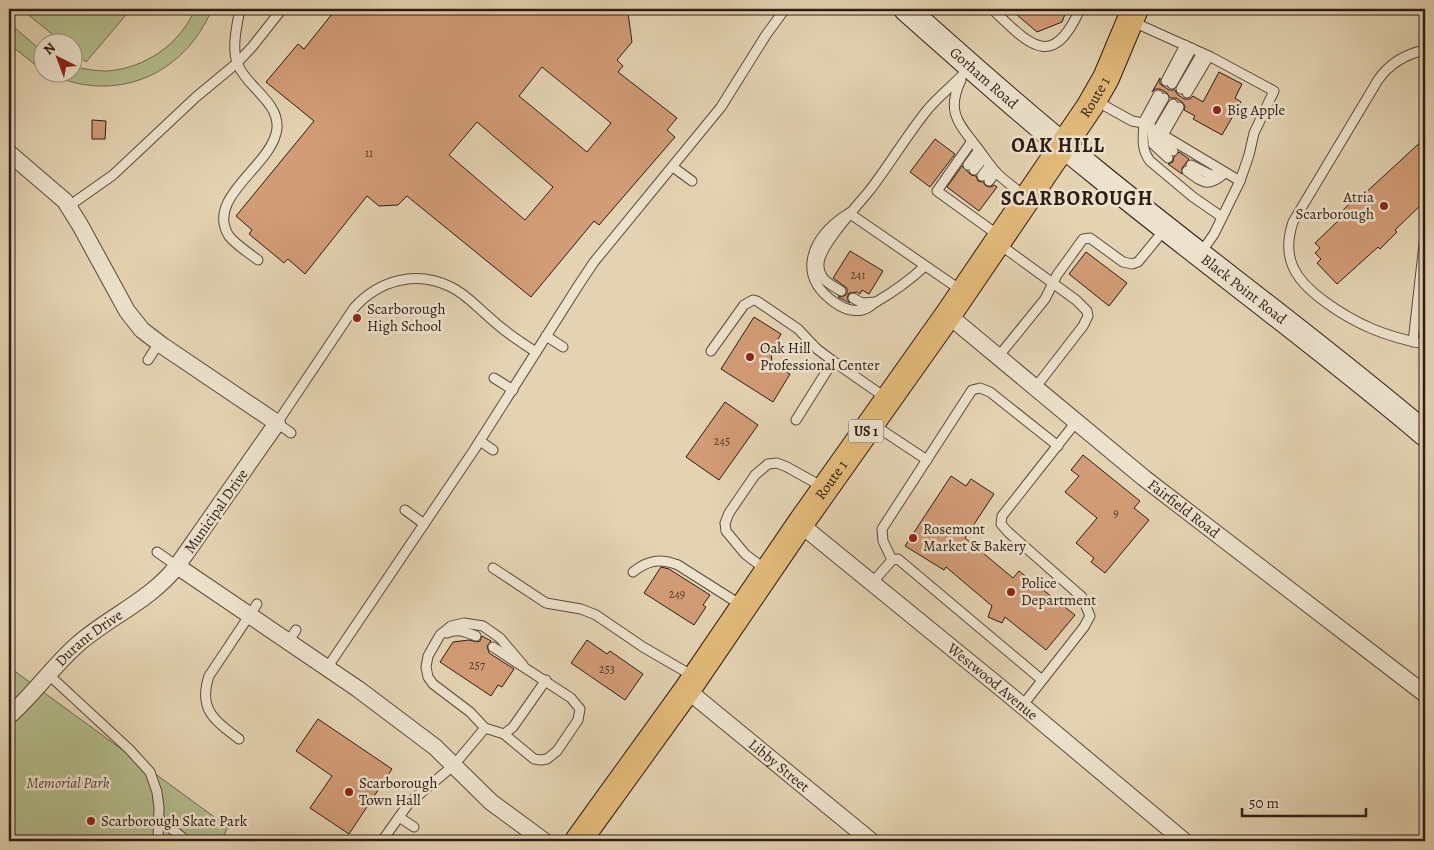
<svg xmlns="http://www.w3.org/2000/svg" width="1434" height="850" font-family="Alegreya,serif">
<rect width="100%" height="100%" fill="#e4d3b2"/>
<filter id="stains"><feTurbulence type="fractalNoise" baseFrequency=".004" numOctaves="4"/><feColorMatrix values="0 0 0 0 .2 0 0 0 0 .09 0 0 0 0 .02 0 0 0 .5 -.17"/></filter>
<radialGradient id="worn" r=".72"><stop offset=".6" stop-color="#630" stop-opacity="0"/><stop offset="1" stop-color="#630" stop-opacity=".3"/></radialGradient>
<g fill="#b4bc8c" stroke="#716c50">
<polygon points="21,9 131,9 86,62 73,51 72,42 62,42"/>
<path d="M195 9H212C184 76 114 105 48 73L72 72 73 66C84 69 95 71 107 71 146 68 180 44 195 9Z"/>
<polygon points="9,23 42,51 42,70 9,44"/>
<polygon points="9,667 228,827 221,841 9,841"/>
</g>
<g fill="#d29c76" stroke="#2e1c15" fill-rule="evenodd">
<path d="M336 9H624L628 13 632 42 617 60 623 66 618 72 677 118 667 130 675 137 599 225 594 221 531 297 407 196 398 205 379 206 367 196 305 274 288 259 284 263 249 234 252 230 236 216 314 121 266 82 298 44 304 49ZM542 67 611 123 587 152 519 96ZM477 122 553 187 525 220 449 155Z"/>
<polygon points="1010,9 1067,9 1062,22 1037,32"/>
<polygon points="1219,72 1242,84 1235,98 1241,102 1222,135 1193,119 1195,116 1184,110 1185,106 1182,102 1176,98 1170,98 1167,93 1160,89 1155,89 1152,92 1160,78 1160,84 1169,90 1175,90 1177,94 1184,99 1190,99 1193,96 1203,102"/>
<polygon points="92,120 106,121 105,139 92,139"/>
<polygon points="1425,138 1425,201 1395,230 1397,232 1380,249 1378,247 1337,284 1317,263 1321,259 1315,253 1320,248 1315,243 1339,220 1345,213 1343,210 1360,194 1362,196"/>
<polygon points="935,139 955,154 930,187 910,172"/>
<polygon points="1179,152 1189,159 1182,168 1182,174 1168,164 1173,162 1174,157"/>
<polygon points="962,166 971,175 976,176 978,181 983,182 986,186 991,187 994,185 997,187 979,211 947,187"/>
<polygon points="850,251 883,271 869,294 862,290 860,294 857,292 849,293 847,298 850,303 838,297 844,296 847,294 847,288 833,278"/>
<polygon points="1086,252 1127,283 1109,306 1069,274"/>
<polygon points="754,317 781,334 771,351 772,363 790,374 773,402 721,369"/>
<polygon points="725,402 758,425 719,480 686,457"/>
<polygon points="1083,455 1140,501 1134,508 1149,520 1105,573 1091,562 1094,558 1076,543 1097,518 1065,492 1079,476 1071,470"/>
<polygon points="951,476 966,486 971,479 994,494 965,538 1013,578 1019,571 1075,615 1046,650 1005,617 1002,623 988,617 992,606 946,567 944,570 905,546"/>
<polygon points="661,567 669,569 710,595 703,605 706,607 694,625 644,593"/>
<polygon points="482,636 491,641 487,646 489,653 514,669 502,687 498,685 491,696 440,662 453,642 469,640 477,642 480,641"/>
<polygon points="587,640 607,654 610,651 643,674 625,700 571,663"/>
<polygon points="318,719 392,769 349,834 310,808 332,776 296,751"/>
</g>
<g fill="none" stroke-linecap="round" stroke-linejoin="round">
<g stroke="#5c4a3c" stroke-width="11">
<g id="lane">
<path d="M240 9C237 25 231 49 238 65 247 87 279 102 277 128 274 165 204 197 229 236 236 245 249 253 258 260"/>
<path d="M992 9C1029 44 1052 72 1080 9"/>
<polyline points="1131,21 1211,57 1274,91 1254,133 1249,155 1240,181 1214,234 1200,254"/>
<path d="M1425 50C1406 54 1389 64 1378 80L1293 222C1281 258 1295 280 1324 301 1355 324 1386 337 1425 344"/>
<path d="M961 80C946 111 958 123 976 146 983 155 988 163 995 171 1004 181 1015 188 1025 196"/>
<polyline points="1166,81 1185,45"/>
<polyline points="1172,84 1192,48"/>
<polyline points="1181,89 1202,53"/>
<polyline points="1187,93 1209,56"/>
<polyline points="1096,101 1132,121 1143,123 1240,181"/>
<polyline points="1143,123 1158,95"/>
<path d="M1144 124C1143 138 1141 149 1150 161L1193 197 1222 217"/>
<polyline points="1148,126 1164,98"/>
<polyline points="1152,128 1153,144 1168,158"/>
<polyline points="1153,130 1158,139 1173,151"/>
<polyline points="1157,131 1173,104"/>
<polyline points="1163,135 1179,107"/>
<polyline points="972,141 937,191 998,235"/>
<polyline points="968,165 979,150"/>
<polyline points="1191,165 1211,175 1225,173"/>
<polyline points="673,167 692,181"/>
<polyline points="974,170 984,157"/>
<path d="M1187 171C1204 183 1208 188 1225 173"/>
<polyline points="982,176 990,165"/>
<polyline points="989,181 996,172"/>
<polyline points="69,206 113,175 196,97 237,63 252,47 282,9"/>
<polyline points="849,213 962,291"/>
<path d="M846 215C813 237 795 274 834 302 842 308 852 312 862 310 868 309 871 305 876 302 895 291 909 281 925 266"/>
<polyline points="999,244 1076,300 1087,311 1088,316 1083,326 1035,388"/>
<path d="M841 291C830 284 818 279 819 264 819 246 858 205 870 190 890 164 907 135 928 109 941 94 958 81 971 66"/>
<polyline points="853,298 862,303 876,302"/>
<polyline points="546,336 563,347"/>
<polyline points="1413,342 1425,235"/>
<polyline points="711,351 744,305 753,300 757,301 798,329 817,349 833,361 796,420"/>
<polyline points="998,357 1045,299 1057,275 1083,239 1090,238 1123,262 1132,264 1138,262 1165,229"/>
<polyline points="148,360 159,343"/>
<polyline points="833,361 886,398"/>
<polyline points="494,378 513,390"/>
<polyline points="874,425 927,460"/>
<path d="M291 433 277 423 354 308C379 280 416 270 451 287 466 294 478 308 490 318 504 331 520 342 536 352"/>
<polyline points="480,441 493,450"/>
<polyline points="405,510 424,524"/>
<polyline points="157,552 177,566"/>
<polyline points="892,560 883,541 882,529 972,390 980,388 990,392 1058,446"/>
<polyline points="493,568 546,603 581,609 596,615 643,647 693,676"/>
<polyline points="766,570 745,554 726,531 725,523 729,513 755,475 768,464 777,463 787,467 823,487"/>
<path d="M633 572C648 560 660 558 678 565L741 605"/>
<polyline points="872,583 892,560 898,559 1042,680"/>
<path d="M447 633C457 628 466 632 476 636"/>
<polyline points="288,642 296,630"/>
<polyline points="493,647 571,698 580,709 578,720 557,751 547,759 541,760 534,759 504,734 485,728 470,712 433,684 428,677 426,667 428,656 440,635 451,626 464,623 483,626 500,638 523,665"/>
<polyline points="327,668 474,450 578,286 594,262 721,107 766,35 785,9"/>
<polyline points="49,675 129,749 150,772 157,792 159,808 158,841"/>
<polyline points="1022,706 1084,627 1090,616 1082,597 1008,532 1001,524 1002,516 1076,422"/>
<polyline points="504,734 513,727 546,680"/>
<path d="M239 739C214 720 198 709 209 676L257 604"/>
<polyline points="399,817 414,827"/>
<polyline points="159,819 187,841"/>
<polyline points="382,841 409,803 454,765 485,728"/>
</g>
</g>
<g stroke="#5c4a3c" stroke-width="18">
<g id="street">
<polyline points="9,153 65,201 80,225 127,311 142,330 163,346 277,423 177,566 358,689 435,747 491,802 544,841"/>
<path id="s1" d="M948 315 1144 478 1425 694"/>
<path id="s2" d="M800 524 1012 697 1184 841"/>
<path id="s3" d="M687 690 871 841"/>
<path id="s4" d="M9 716C34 694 53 666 78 644 109 617 152 599 177 566"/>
</g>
</g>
<g stroke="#2e1c15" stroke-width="26">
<g id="secondary">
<path id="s5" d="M906 9C969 65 1032 121 1098 174 1206 262 1319 344 1425 434"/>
</g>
</g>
<g stroke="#2e1c15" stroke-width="28">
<g id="primary">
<path id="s6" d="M578 841 687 690 800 524 948 315 1090 106 1106 78 1135 9"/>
</g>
</g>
<use href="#lane" stroke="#ede2cd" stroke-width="9"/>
<use href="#street" stroke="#ede2cd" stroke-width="16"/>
<use href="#secondary" stroke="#ede2cd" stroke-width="24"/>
<use href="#primary" stroke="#e2ba79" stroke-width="26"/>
</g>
<g fill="#8f2418" stroke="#ede2cd" stroke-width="2">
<circle cx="1217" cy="110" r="5"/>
<circle cx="1384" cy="206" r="5"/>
<circle cx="357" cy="318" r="5"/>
<circle cx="750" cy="357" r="5"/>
<circle cx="913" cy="538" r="5"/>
<circle cx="1011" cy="592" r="5"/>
<circle cx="349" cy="792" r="5"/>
<circle cx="91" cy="821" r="5"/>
</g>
<g text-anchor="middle" stroke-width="5" stroke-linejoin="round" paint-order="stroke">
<g font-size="12" fill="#573c2d">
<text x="369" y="157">11</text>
<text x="858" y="279">241</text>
<text x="722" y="445">245</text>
<text x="1116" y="517">9</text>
<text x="677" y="598">249</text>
<text x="477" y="669">257</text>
<text x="607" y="673">253</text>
</g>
<rect fill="#ede2cd" stroke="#67574c" stroke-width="1" x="848.5" y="419.5" width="35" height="23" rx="4"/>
<g font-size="14" font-weight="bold" fill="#2e1c15">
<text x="866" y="436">US 1</text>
</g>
<g font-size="15" fill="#2e1c15" stroke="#ede2cd">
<text dy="5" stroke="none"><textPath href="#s5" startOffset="104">Gorham Road</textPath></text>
<text dy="5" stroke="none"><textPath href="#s6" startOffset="906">Route 1</textPath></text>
<text dy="5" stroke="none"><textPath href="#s5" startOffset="439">Black Point Road</textPath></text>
<text dy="5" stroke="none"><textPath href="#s6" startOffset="441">Route 1</textPath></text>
<text dy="5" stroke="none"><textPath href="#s1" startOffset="305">Fairfield Road</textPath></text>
<text transform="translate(216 511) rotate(-55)" y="5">Municipal Drive</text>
<text dy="5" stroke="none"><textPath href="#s4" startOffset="112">Durant Drive</textPath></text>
<text dy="5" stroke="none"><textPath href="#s2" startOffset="249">Westwood Avenue</textPath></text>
<text dy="5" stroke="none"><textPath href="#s3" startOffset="119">Libby Street</textPath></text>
</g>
<g font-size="15" fill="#2e1c15" stroke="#ede2cd" text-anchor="start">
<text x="1227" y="115">Big Apple</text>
<text x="1374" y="202" text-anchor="end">Atria<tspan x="1374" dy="17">Scarborough</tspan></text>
<text x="367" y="314">Scarborough<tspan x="367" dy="17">High School</tspan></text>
<text x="760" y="353">Oak Hill<tspan x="760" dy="17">Professional Center</tspan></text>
<text x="923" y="534">Rosemont<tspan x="923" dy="17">Market &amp; Bakery</tspan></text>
<text x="1021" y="588">Police<tspan x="1021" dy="17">Department</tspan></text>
<text x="359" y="788">Scarborough<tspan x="359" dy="17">Town Hall</tspan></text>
<text x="101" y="826">Scarborough Skate Park</text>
</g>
<g font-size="15" font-style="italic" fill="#564c39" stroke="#ede2cd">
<text x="68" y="788">Memorial Park</text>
</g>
<g font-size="20" font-weight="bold" letter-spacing="1" fill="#2e1c15" stroke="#ede2cd">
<text x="1058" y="152">OAK HILL</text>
<text x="1077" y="205">SCARBOROUGH</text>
</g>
</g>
<rect width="1434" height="850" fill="none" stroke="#e4d3b2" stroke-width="30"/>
<rect x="10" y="10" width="1414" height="830" fill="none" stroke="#2e1c15" stroke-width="2.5"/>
<rect x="15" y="15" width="1404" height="820" fill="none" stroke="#2e1c15"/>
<g transform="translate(58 58) rotate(318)"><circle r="24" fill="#ede2cd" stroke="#a19383"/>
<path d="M0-4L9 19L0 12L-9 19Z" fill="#8f2418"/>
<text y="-8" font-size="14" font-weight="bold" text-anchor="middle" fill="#2e1c15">N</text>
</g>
<path d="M1242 808v8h124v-8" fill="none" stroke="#2e1c15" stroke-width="2.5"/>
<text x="1249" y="808" font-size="15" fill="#2e1c15" stroke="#ede2cd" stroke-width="4" paint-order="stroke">50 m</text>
<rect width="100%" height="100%" filter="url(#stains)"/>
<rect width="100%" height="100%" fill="url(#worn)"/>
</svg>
